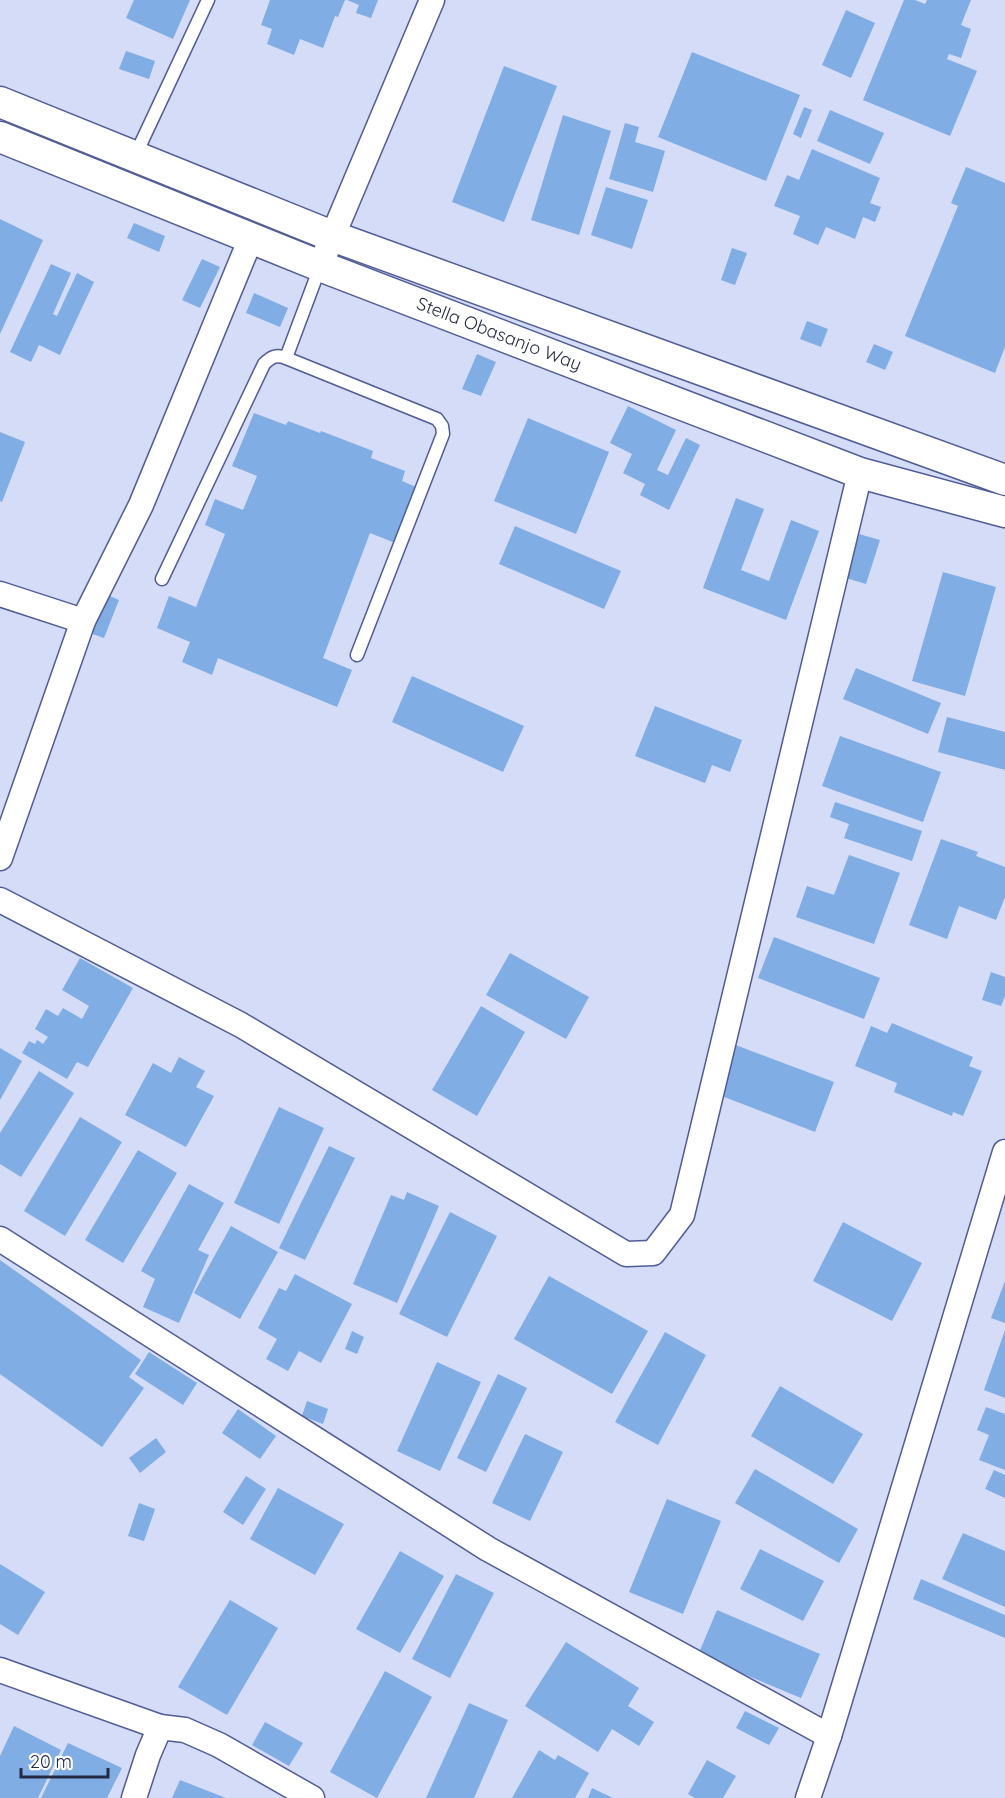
<svg xmlns="http://www.w3.org/2000/svg" width="1005" height="1798" font-family="Quicksand,sans-serif">
<rect width="100%" height="100%" fill="#d5dcf7"/>
<g fill="#80ade4">
<polygon points="134,0 190,0 173,39 126,18"/>
<polygon points="270,0 345,0 338,17 335,16 323,48 300,39 294,55 267,44 272,29 261,25"/>
<polygon points="347,0 378,0 371,18 356,13 359,5"/>
<polygon points="904,0 915,0 925,4 927,0 971,0 961,25 971,29 961,58 949,54 947,59 977,71 950,136 863,100"/>
<polygon points="846,10 875,23 851,78 822,65"/>
<polygon points="126,51 155,61 149,79 119,69"/>
<polygon points="692,52 800,95 766,181 658,137"/>
<polygon points="504,66 557,86 504,222 452,202"/>
<polygon points="804,107 812,110 801,138 793,134"/>
<polygon points="830,110 884,133 870,164 817,141"/>
<polygon points="563,115 611,131 579,235 531,220"/>
<polygon points="625,123 639,127 635,142 665,151 653,192 609,179"/>
<polygon points="812,149 880,178 870,203 881,207 875,222 863,217 855,239 826,227 818,245 793,234 800,216 774,206 787,175 799,180"/>
<polygon points="966,167 1005,183 1005,347 995,373 905,336 958,206 951,203"/>
<polygon points="606,187 648,200 632,249 591,235"/>
<polygon points="0,219 43,240 0,334"/>
<polygon points="134,223 165,236 159,252 127,238"/>
<polygon points="732,248 747,253 735,285 721,280"/>
<polygon points="202,259 220,267 200,308 182,300"/>
<polygon points="51,264 71,273 53,314 57,316 77,273 94,282 60,355 39,345 31,362 10,352"/>
<polygon points="254,293 288,308 280,327 246,313"/>
<polygon points="807,321 828,329 821,347 800,339"/>
<polygon points="874,344 893,352 885,370 866,362"/>
<polygon points="477,354 496,362 481,396 462,389"/>
<polygon points="628,406 676,430 657,470 668,475 686,438 700,445 669,510 640,495 645,484 623,473 632,454 610,443"/>
<polygon points="254,413 286,425 288,421 320,433 321,431 373,451 371,458 405,471 402,481 416,487 395,543 370,533 323,658 352,670 337,707 218,658 212,675 182,662 190,642 157,628 169,596 196,607 225,534 205,525 215,499 243,510 257,476 232,466"/>
<polygon points="528,418 609,452 576,534 494,501"/>
<polygon points="0,432 25,442 2,502 0,501"/>
<polygon points="736,498 764,509 741,570 769,581 791,520 819,531 786,620 703,588"/>
<polygon points="515,526 621,571 604,609 499,564"/>
<polygon points="859,534 880,540 866,584 846,578"/>
<polygon points="943,572 996,587 965,696 912,681"/>
<polygon points="103,593 119,600 104,638 87,632"/>
<polygon points="856,668 941,703 928,734 843,699"/>
<polygon points="412,676 524,726 503,772 392,722"/>
<polygon points="655,706 742,740 730,772 712,765 705,783 635,756"/>
<polygon points="947,717 1005,732 1005,770 938,752"/>
<polygon points="840,736 941,772 923,822 822,786"/>
<polygon points="835,802 922,831 912,861 844,838 849,824 830,817"/>
<polygon points="941,839 978,852 976,856 1005,867 1005,897 996,920 959,906 947,939 909,925"/>
<polygon points="849,855 900,873 874,944 796,917 807,886 834,895"/>
<polygon points="774,937 880,978 864,1019 758,978"/>
<polygon points="510,953 589,997 566,1039 486,995"/>
<polygon points="80,958 133,988 88,1067 77,1062 67,1079 22,1053 29,1041 35,1044 37,1040 43,1044 48,1037 35,1029 46,1009 58,1016 63,1008 82,1019 89,1006 62,990"/>
<polygon points="991,972 1005,977 1005,996 1001,1006 982,1000"/>
<polygon points="481,1006 525,1032 477,1116 432,1090"/>
<polygon points="892,1023 973,1057 969,1066 982,1071 963,1116 953,1112 952,1116 894,1092 897,1083 855,1066 871,1026 887,1033"/>
<polygon points="733,1044 834,1082 815,1132 714,1093"/>
<polygon points="0,1048 22,1061 0,1100"/>
<polygon points="179,1057 205,1071 196,1087 214,1096 186,1147 125,1115 153,1063 171,1073"/>
<polygon points="39,1071 74,1093 21,1177 0,1164 0,1133"/>
<polygon points="279,1107 324,1128 279,1224 234,1203"/>
<polygon points="80,1117 122,1142 65,1236 24,1211"/>
<polygon points="329,1146 355,1158 305,1260 279,1248"/>
<polygon points="138,1150 177,1173 123,1263 85,1240"/>
<polygon points="189,1184 224,1203 198,1250 209,1255 179,1323 143,1307 155,1279 141,1271"/>
<polygon points="407,1192 439,1206 397,1303 353,1284 391,1195 404,1200"/>
<polygon points="450,1212 497,1236 447,1337 399,1314"/>
<polygon points="843,1222 922,1263 892,1321 813,1281"/>
<polygon points="231,1226 278,1252 240,1319 194,1293"/>
<polygon points="0,1260 141,1360 129,1377 144,1388 102,1447 0,1374"/>
<polygon points="295,1274 352,1304 321,1363 299,1351 288,1371 266,1359 277,1339 258,1328 279,1288 286,1291"/>
<polygon points="549,1276 648,1331 612,1394 514,1339"/>
<polygon points="1005,1281 1005,1323 991,1318"/>
<polygon points="1005,1330 1005,1398 984,1390"/>
<polygon points="352,1331 364,1337 357,1354 345,1349"/>
<polygon points="665,1332 706,1355 658,1445 615,1422"/>
<polygon points="149,1352 197,1383 183,1405 135,1374"/>
<polygon points="437,1362 481,1382 440,1471 397,1451"/>
<polygon points="498,1374 527,1388 486,1472 457,1458"/>
<polygon points="780,1386 863,1434 833,1484 751,1436"/>
<polygon points="307,1401 328,1409 323,1424 302,1416"/>
<polygon points="986,1407 1005,1414 1005,1470 979,1460 989,1435 977,1430"/>
<polygon points="238,1409 276,1436 260,1459 222,1433"/>
<polygon points="525,1434 563,1452 530,1521 492,1503"/>
<polygon points="156,1438 166,1452 140,1473 129,1458"/>
<polygon points="755,1469 858,1529 839,1563 735,1503"/>
<polygon points="994,1470 1005,1475 1005,1498 985,1489"/>
<polygon points="246,1476 266,1489 243,1525 223,1512"/>
<polygon points="278,1488 344,1524 315,1575 250,1539"/>
<polygon points="667,1499 721,1521 683,1614 629,1592"/>
<polygon points="139,1503 155,1509 144,1541 128,1536"/>
<polygon points="963,1533 1005,1551 1005,1607 942,1579"/>
<polygon points="760,1549 824,1581 803,1621 740,1589"/>
<polygon points="400,1551 444,1576 400,1653 356,1629"/>
<polygon points="0,1564 45,1592 18,1635 0,1624"/>
<polygon points="456,1574 494,1593 450,1678 412,1659"/>
<polygon points="921,1579 1005,1615 1005,1638 913,1599"/>
<polygon points="230,1600 278,1628 227,1715 178,1687"/>
<polygon points="717,1610 820,1654 801,1698 698,1655"/>
<polygon points="566,1642 639,1688 628,1706 654,1722 639,1746 612,1729 598,1752 525,1706"/>
<polygon points="385,1671 432,1697 377,1798 330,1772"/>
<polygon points="469,1703 508,1720 474,1798 426,1798"/>
<polygon points="745,1711 779,1728 769,1745 736,1728"/>
<polygon points="265,1722 303,1743 289,1766 252,1745"/>
<polygon points="14,1726 61,1750 38,1798 0,1798 0,1756"/>
<polygon points="68,1743 122,1768 107,1798 41,1798"/>
<polygon points="539,1750 555,1760 558,1755 589,1773 575,1798 512,1798"/>
<polygon points="707,1760 736,1776 723,1798 695,1798 688,1794"/>
<polygon points="180,1780 226,1798 172,1798"/>
<polygon points="592,1788 613,1798 588,1798"/>
</g>
<g fill="none" stroke-linecap="round" stroke-linejoin="round">
<g stroke="#505c96" stroke-width="15">
<g id="service">
<polyline points="135,156 208,0"/>
<polyline points="286,358 320,267"/>
<path d="M162 579 264 364C271 357 276 354 286 358L437 419 442 426 443 434 357 655"/>
</g>
</g>
<g stroke="#505c96" stroke-width="27">
<g id="minor">
<polyline points="320,266 432,0"/>
<polyline points="0,594 83,621"/>
<polyline points="0,858 83,621 141,505 251,238"/>
<polyline points="0,900 241,1025 626,1254 653,1253 682,1215 860,473"/>
<polyline points="0,1239 488,1549 829,1736"/>
<polyline points="0,1670 160,1727"/>
<polyline points="134,1798 148,1755 160,1727 185,1730 219,1745 312,1798"/>
<polyline points="808,1798 829,1736 1005,1152"/>
</g>
</g>
<g stroke="#505c96" stroke-width="33">
<g id="tertiary">
<polyline points="0,102 332,236 1005,480"/>
<polyline points="0,137 320,266 860,473 1005,512"/>
</g>
</g>
<use href="#service" stroke="#fff" stroke-width="12"/>
<use href="#minor" stroke="#fff" stroke-width="24"/>
<use href="#tertiary" stroke="#fff" stroke-width="30"/>
</g>
<g text-anchor="middle" stroke-width="4.5" stroke-linejoin="round" paint-order="stroke">
<g font-size="18" fill="#252a44" stroke="#fff">
<text transform="translate(499 334) rotate(21)" y="6">Stella Obasanjo Way</text>
</g>
</g>
<path d="M21 1768v9h87v-9" fill="none" stroke="#252a44" stroke-width="3"/>
<text x="30" y="1768" font-size="18" fill="#252a44" stroke="#ffffff" stroke-width="4.5" paint-order="stroke">20 m</text>
</svg>
